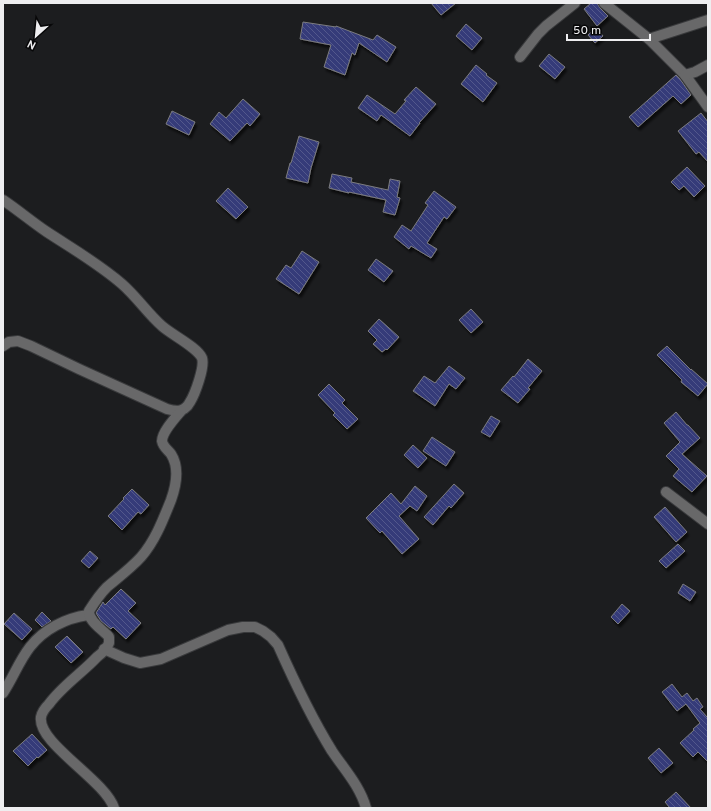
<svg xmlns="http://www.w3.org/2000/svg" width="711" height="811" font-family="Overpass,sans-serif">
<defs>
<pattern id="building-back-hatch" width="6" height="6" patternUnits="userSpaceOnUse"><rect width="6" height="6" fill="#343b79"/><path d="M-1 5l2 2M0 0l6 6M5-1l2 2" fill="none" stroke="#52588c"/></pattern>
<filter id="shadow"><feDropShadow dx="2" dy="3.5" stdDeviation="1" flood-color="#0009"/></filter>
</defs>
<rect width="100%" height="100%" fill="#1c1d1f"/>
<g fill="url(#building-back-hatch)" stroke="#7c7c7f" filter="url(#shadow)">
<polygon points="431,3 456,3 441,15"/>
<polygon points="591,3 597,3 600,8 608,16 597,26 584,9"/>
<polygon points="303,22 336,27 336,26 373,40 377,35 396,47 387,62 359,43 355,55 352,53 345,75 324,67 331,45 300,39"/>
<polygon points="466,24 482,38 472,50 456,36"/>
<polygon points="596,28 603,36 595,43 588,35"/>
<polygon points="549,54 565,67 555,79 539,66"/>
<polygon points="476,65 487,74 486,75 497,83 483,102 461,84"/>
<polygon points="676,75 680,79 691,95 681,104 673,96 638,127 629,117"/>
<polygon points="416,87 436,104 419,123 420,123 410,136 381,115 377,121 358,108 367,95 395,114 406,101 404,100"/>
<polygon points="243,99 260,114 250,126 247,123 230,141 210,124 219,112 226,118"/>
<polygon points="172,111 195,122 189,135 166,124"/>
<polygon points="701,113 708,122 708,162 699,152 696,154 678,131"/>
<polygon points="299,136 319,142 311,168 308,183 286,178 290,163 291,163"/>
<polygon points="687,167 705,186 694,197 684,186 679,190 671,182"/>
<polygon points="332,174 352,178 351,182 388,190 390,179 400,181 397,197 400,198 395,215 383,212 386,200 349,192 349,193 329,188"/>
<polygon points="228,188 248,207 236,219 216,201"/>
<polygon points="434,191 456,207 447,219 444,217 427,243 437,249 431,258 411,246 409,249 394,237 402,225 411,231 428,205 425,203"/>
<polygon points="302,251 319,262 299,294 276,279 286,265 291,268"/>
<polygon points="376,259 393,271 384,282 368,270"/>
<polygon points="471,309 483,322 471,333 459,320"/>
<polygon points="379,319 399,337 387,350 386,349 382,352 373,344 377,340 368,331"/>
<polygon points="667,346 691,370 691,369 708,384 698,396 681,382 682,380 657,355"/>
<polygon points="528,359 542,371 528,388 530,389 518,403 501,390 513,376 514,377"/>
<polygon points="449,366 465,378 456,389 449,384 435,406 413,391 424,376 435,383"/>
<polygon points="329,384 345,400 342,403 358,419 347,429 333,415 335,413 318,395"/>
<polygon points="676,412 687,425 688,425 700,438 682,454 707,476 692,492 673,476 679,469 666,456 680,442 664,423"/>
<polygon points="491,416 500,421 490,437 481,432"/>
<polygon points="432,437 455,452 446,466 423,451"/>
<polygon points="413,445 427,458 418,468 404,455"/>
<polygon points="454,484 464,493 451,508 449,506 433,525 424,517"/>
<polygon points="415,486 427,496 417,511 410,506 399,516 419,539 402,554 382,531 380,533 366,518 391,493 401,504"/>
<polygon points="132,489 149,505 141,514 138,512 122,530 108,516 124,499 123,498"/>
<polygon points="665,507 687,532 676,542 654,517"/>
<polygon points="678,544 685,551 666,568 659,561"/>
<polygon points="90,551 98,558 89,568 81,561"/>
<polygon points="683,584 696,592 690,601 678,593"/>
<polygon points="121,589 136,603 128,611 141,623 126,639 113,627 111,629 101,621 96,613 103,602 105,605"/>
<polygon points="622,604 630,611 618,624 611,617"/>
<polygon points="42,612 51,621 42,627 35,620"/>
<polygon points="14,613 32,629 22,640 4,624"/>
<polygon points="67,636 83,652 71,663 55,647"/>
<polygon points="672,684 682,697 687,693 693,701 697,698 703,707 700,709 707,717 708,717 708,762 698,752 693,757 680,743 694,730 693,729 700,723 686,704 677,711 662,692"/>
<polygon points="32,734 47,750 38,758 37,757 28,766 13,751"/>
<polygon points="659,748 673,763 661,773 648,758"/>
<polygon points="676,792 691,808 670,808 665,802"/>
</g>
<g fill="none" stroke-linecap="round" stroke-linejoin="round">
<g stroke="#393a3c" stroke-width="12">
<g id="minor">
<polyline points="604,3 649,39 685,75 708,107"/>
<polyline points="649,39 708,20"/>
<polyline points="520,57 538,34 546,26 575,3"/>
<polyline points="685,75 695,72 708,65"/>
<path d="M3 200C18 210 32 222 47 232 73 249 99 264 122 284 137 297 148 314 162 326 172 335 197 347 202 358 205 367 195 394 190 402 185 412 177 412 167 409L79 369 31 346 18 341 9 342 3 346"/>
<polyline points="666,492 708,524"/>
<path d="M104 649 124 658 140 663 161 659 228 630 243 627H255L263 631 271 637 278 645C294 681 311 717 332 751 344 769 360 786 366 808"/>
<path d="M3 693C13 678 19 661 30 647 44 629 66 618 88 615"/>
<path d="M114 808C105 780 37 743 41 717 42 712 45 708 49 704 62 686 82 673 97 657 101 654 107 648 109 643 109 642 109 639 109 637 103 630 88 621 89 611 94 603 100 594 107 587 119 577 131 568 141 557 155 541 163 520 171 500 176 486 180 468 171 454 168 450 163 447 162 441 162 432 175 418 181 411"/>
</g>
</g>
<use href="#minor" stroke="#686869" stroke-width="10"/>
</g>
<rect width="711" height="811" fill="none" stroke="#eeeef0" stroke-width="8"/>
<g transform="translate(36 36) rotate(207)" stroke="#070708" stroke-width="3" paint-order="stroke">
<path d="M0-3L7 15L0 10L-7 15Z" fill="#eeeef0"/>
<text y="-6" font-size="11" font-weight="bold" text-anchor="middle" fill="#eeeef0">N</text>
</g>
<path d="M567 34v6h83v-6" fill="none" stroke="#eeeef0" stroke-width="2"/>
<text x="573" y="34" font-size="12" fill="#eeeef0" stroke="#070708" stroke-width="3" paint-order="stroke">50 m</text>
</svg>
